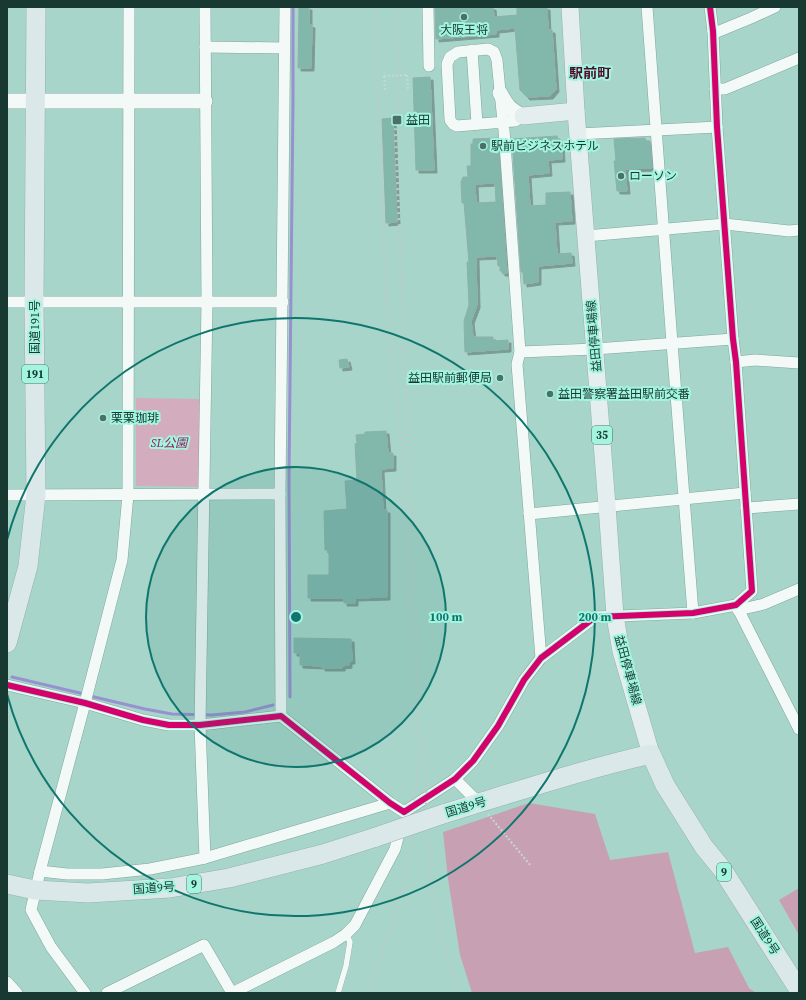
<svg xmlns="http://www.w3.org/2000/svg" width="806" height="1000" font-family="'Source Serif 4','Noto Sans JP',serif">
<defs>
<filter id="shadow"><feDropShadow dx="3" dy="3" stdDeviation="0" flood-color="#0004"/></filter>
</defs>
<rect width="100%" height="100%" fill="#a8d5ca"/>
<polygon fill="#d3acbe" points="136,398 203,399 202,487 136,486"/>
<g fill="#c7a1b3">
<polygon points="529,803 595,814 610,860 668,852 695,953 728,947 749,988 756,993 472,993 460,955 448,879 443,832"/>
<polygon points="799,888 799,935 779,900"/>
</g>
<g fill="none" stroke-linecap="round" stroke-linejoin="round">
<g stroke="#9891cf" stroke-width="3">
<polyline points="12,677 84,694"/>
<polyline points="90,696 145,709 172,714 212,715 245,712 273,705"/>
<polyline points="290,697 289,477 293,101 293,7"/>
</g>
</g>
<g fill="#82b7ac" stroke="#8eb1a8" fill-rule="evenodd" filter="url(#shadow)">
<polygon points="299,7 309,7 309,24 312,25 311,68 298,68"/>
<polygon points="435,7 493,7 494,17 517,15 517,7 547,7 548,30 552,30 556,89 550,96 527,97 520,90 515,28 496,30 496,34 436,39"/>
<polygon points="430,77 434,170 416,170 413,78"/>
<polygon points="393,118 397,222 386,223 382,119"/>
<polygon points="557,136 558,140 561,140 562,159 548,160 549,173 528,175 530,206 546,205 546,193 570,192 572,221 555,222 557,254 571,253 572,263 538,266 538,282 524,284 523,272 521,272 512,139"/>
<path d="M498 138 507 273H502V271H500V266H498L497 256 476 257 477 305 471 321 473 337H493V341L508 340V349L465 352 464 321 469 305 467 262H469L464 203H462L461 182 463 177H468L467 166H471V144H473V139ZM495 183 496 202 476 203 475 184Z"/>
<polygon points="645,138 646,141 650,141 652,168 625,169 627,191 617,191 614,161 616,161 614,139"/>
<polygon points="347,359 349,367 340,368 339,360"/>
<polygon points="386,431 388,453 393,453 393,468 381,469 383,510 387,510 387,597 355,598 355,603 344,603 344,598 308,598 308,575 329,575 329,550 325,550 324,511 347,509 345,481 357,480 355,444 357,443 356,435 365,434 365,432"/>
<polygon points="294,638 351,639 352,661 349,661 349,665 342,666 342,668 322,668 322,666 300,665 300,653 294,653"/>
</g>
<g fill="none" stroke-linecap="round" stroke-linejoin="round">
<g stroke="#81a59c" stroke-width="6">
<polyline id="lane" points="338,993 346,966 350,942 346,934"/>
</g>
<g stroke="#81a59c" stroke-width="12">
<g id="street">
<polyline points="428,7 429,66"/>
<polyline points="647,7 672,343 693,613"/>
<polyline points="713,31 717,32 751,18 775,7"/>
<polyline points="205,47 284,48"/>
<polyline points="472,50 477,124"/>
<polyline points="715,89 725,89 799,58"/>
<polyline points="523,116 515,121 457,126 453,124 450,120 447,64 450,57 458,52 488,49 494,52 497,60 503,122 504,130 520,352 517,364 541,658"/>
<polyline points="578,134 717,127"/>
<polyline points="586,236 725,224 789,231 799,230"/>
<polyline points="7,302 283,302"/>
<polyline points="520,352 595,349 733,339"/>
<polyline points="736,362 755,360 799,363"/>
<polyline points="7,495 280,494"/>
<polyline points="746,508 799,504"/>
<polyline points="529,514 745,493"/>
<polyline points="736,605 799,729"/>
<polyline points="738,610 764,604 799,589"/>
<polyline points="7,685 85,703 143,720 169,725 200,725 281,716 390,803 404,812 455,779 473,761 498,726 524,680 541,658 595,617 693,613 736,605 752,591 736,362 733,339 717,127 713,31 710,7"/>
<polyline points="281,716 280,494 285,7"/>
<polyline points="455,779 479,803"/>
<polyline points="205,858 200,725 207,302 205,7"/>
<polyline points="40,871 67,874 102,874 150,869 205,858 390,803"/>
<polyline points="7,982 17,993"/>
<polyline points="85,993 51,947 31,910 40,871 85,703 122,560 128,495 129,7"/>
<polyline points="107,993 204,945 232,993 334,942 346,934 355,925 395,849 401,826"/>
</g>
</g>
<g stroke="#81a59c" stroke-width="16">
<g id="secondary">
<path d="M500 93C507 106 510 110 523 116"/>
<polyline points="7,101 205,101"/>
</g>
</g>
<g stroke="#94b1b0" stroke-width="18">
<g id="primary">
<polyline points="570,7 576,111 607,506 615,616 621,651 651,754"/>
<polyline points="523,116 576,111"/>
</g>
</g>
<g stroke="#94b1b0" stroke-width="20">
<g id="highway">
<polyline points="7,643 28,566 36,495 34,303 36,7"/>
<path d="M443 814C512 793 581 770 651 754L665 785 704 847 722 869 799 990"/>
<polyline points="7,884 35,890 88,893 170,888 229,878 323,854 376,837"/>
</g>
</g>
<g stroke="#c8d7d3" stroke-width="2" stroke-dasharray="2 2" stroke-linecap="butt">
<polyline points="407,75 408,90"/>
<polyline points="384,76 385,90"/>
<polyline points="488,814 531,866"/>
</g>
<use href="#lane" stroke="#f2f9f7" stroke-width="5.5"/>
<use href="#street" stroke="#f2f9f7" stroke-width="11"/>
<use href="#secondary" stroke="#f2f9f7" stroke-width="15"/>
<use href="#primary" stroke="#e4eeef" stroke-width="17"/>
<use href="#highway" stroke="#dbe8e9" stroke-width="19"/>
<g stroke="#bccac7" stroke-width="3" stroke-dasharray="2 4" stroke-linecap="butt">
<polyline points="375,7 375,39 380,122 386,296 392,362 402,447 408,599 411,646"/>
<polyline points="396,7 400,127"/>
<polyline points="423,737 428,832 433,897 443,942 453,981 458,993"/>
<polyline points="368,993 391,929 403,884 413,837 417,774 417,745 416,624 395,120"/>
</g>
<g stroke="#94b1b0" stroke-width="20" stroke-linecap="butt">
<polyline id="highway-bridge" points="376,837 443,814"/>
</g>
<polyline stroke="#c8d7d3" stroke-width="2" stroke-dasharray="2 2" stroke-linecap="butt" points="384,76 407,75"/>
<use href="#highway-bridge" stroke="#dbe8e9" stroke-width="19"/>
<g stroke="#a3f5e0" stroke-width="8">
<polyline id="cycleway" points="7,685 85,703 143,720 169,725 200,725 281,716 390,803 404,812 455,779 473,761 498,726 524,680 541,658 595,617 693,613 736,605 752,591 736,362 733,339 717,127 713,31 710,7"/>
</g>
<use href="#cycleway" stroke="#d6006c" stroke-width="6"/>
</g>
<circle cx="296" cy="617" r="150" fill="#0f766e" fill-opacity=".12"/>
<g fill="none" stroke="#0f766e" stroke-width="2">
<circle cx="296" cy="617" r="150"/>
<path d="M7 540A299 299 0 1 1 7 694"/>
</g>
<g fill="#4a7067" stroke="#a3f5e0" stroke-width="1.5">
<circle cx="464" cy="17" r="4"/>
<rect x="392" y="115" width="10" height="10" rx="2"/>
<circle cx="483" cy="146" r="4"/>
<circle cx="621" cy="176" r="4"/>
<circle cx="500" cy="378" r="4"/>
<circle cx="550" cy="394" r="4"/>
<circle cx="103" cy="418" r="4"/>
</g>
<g text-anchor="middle" stroke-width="4" stroke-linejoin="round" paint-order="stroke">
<g fill="#a3f5e0" stroke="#417166" stroke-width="1">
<rect x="22" y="365" width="26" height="18" rx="3"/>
<rect x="592" y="426" width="20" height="18" rx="3"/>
<rect x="717" y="863" width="14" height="18" rx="3"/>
<rect x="187" y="875" width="14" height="18" rx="3"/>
</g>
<g font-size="11" font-weight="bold" fill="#173932">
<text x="35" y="378">191</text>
<text x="602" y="439">35</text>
<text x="724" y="876">9</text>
<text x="194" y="888">9</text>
</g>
<g font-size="12" fill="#173932" stroke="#a3f5e0" text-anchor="start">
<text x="464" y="34" text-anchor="middle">大阪王将</text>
<text x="406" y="124">益田</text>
<text x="491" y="150">駅前ビジネスホテル</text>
<text x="629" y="180">ローソン</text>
<text x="492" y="382" text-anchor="end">益田駅前郵便局</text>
<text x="558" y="398">益田警察署益田駅前交番</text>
<text x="111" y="422">栗栗珈琲</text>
</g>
<g font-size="12" fill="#173932" stroke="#a3f5e0">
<text transform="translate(35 327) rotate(-90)" y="4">国道191号</text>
<text transform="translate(594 336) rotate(-95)" y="4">益田停車場線</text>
<text transform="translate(628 670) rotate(75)" y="4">益田停車場線</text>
<text transform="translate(466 807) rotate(-17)" y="4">国道9号</text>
<text transform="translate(154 888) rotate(-4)" y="4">国道9号</text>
<text transform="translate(765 936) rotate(57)" y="4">国道9号</text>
</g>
<g font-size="12" font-style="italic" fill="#981858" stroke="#a3f5e0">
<text x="169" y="447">SL公園</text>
</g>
<g font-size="14" font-weight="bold" fill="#4d0c2b" stroke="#a3f5e0">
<text x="590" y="78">駅前町</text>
</g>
</g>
<circle cx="296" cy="617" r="6" fill="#0f766e" stroke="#a3f5e0" stroke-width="2"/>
<g font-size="12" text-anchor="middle" font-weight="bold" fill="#0f766e" stroke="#a3f5e0" stroke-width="4" stroke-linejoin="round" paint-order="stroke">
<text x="446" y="621">100 m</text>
<text x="595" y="621">200 m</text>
</g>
<rect width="806" height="1000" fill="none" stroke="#173932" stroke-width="16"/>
</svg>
